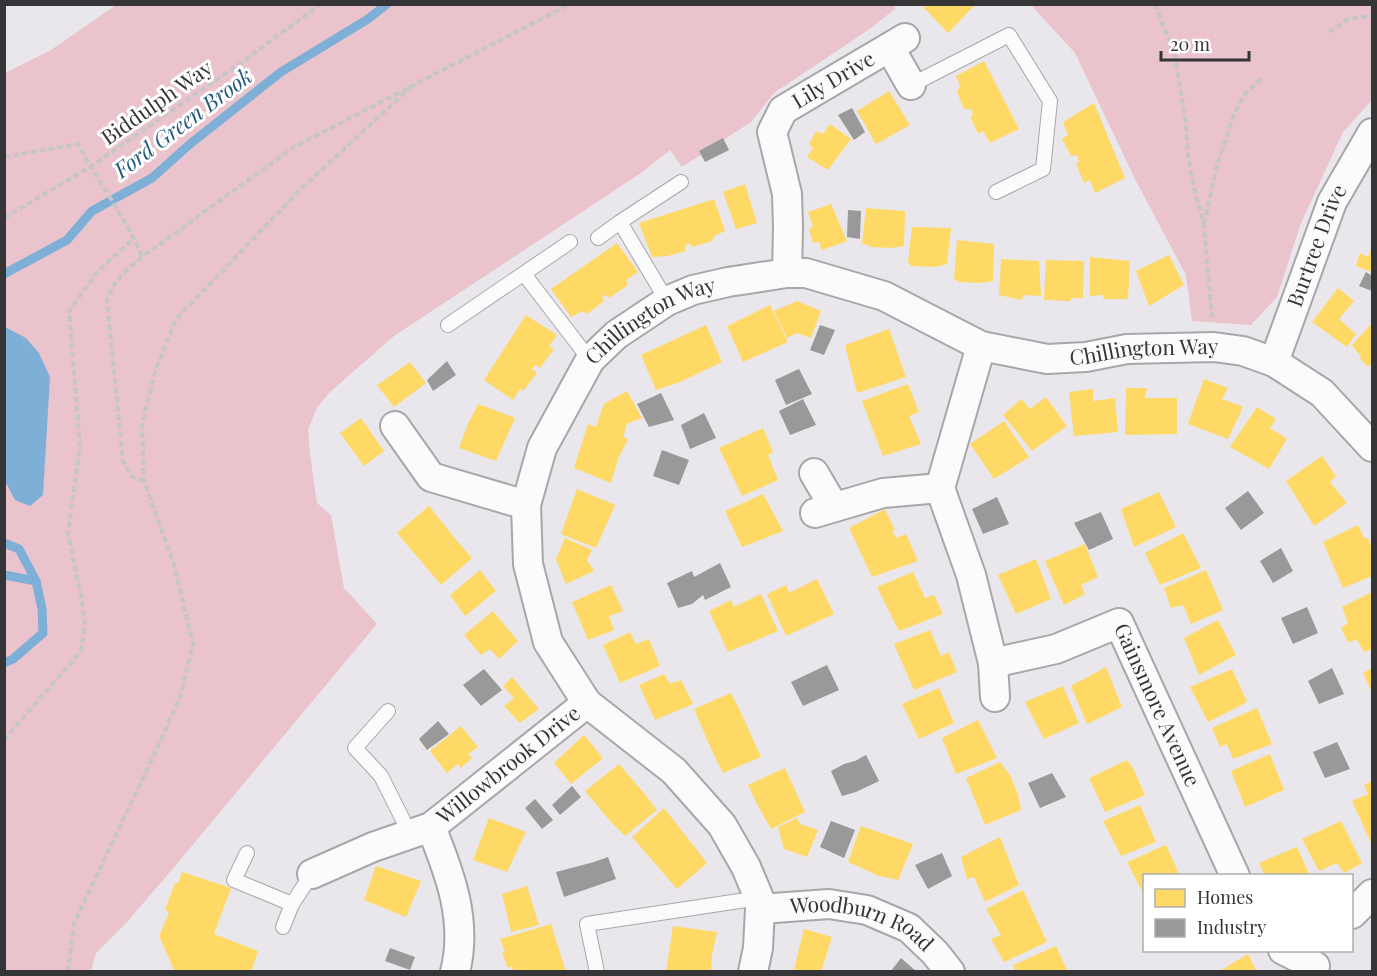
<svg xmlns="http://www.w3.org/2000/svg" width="1377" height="976" font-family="'Playfair Display',serif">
<rect width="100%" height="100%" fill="#e9e7ec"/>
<g fill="#eac3cc">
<polygon points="116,5 895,5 895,9 868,30 774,93 751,122 682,167 670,150 641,173 394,336 330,392 317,408 308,429 310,454 317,503 331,515 344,588 377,624 181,859 128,921 96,953 91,971 5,972 5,73 51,50"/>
<polygon points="1031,5 1372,5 1372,100 1343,132 1301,223 1277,297 1251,325 1192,321 1186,275 1136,181 1075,53"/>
</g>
<polygon fill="#7eb0d7" points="5,327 26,338 39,353 50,377 43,495 30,506 15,500 5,481"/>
<g fill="#ffd966">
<polygon points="928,4 976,4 948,33 924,8"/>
<polygon points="984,61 1019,129 990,143 983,131 978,134 970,116 973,115 971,109 964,109 957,92 960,86 956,76"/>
<polygon points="889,91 910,125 876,144 857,111"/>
<polygon points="1094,103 1125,178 1095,193 1090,180 1084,183 1076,164 1079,162 1077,155 1071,156 1062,139 1068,135 1063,122"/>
<polygon points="830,124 851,139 828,170 807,157 813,148 809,144 816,131 823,134"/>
<polygon points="745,184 757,223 736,229 723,192"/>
<polygon points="714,199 725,231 714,236 712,241 692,247 689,243 685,246 685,251 668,256 652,257 639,223"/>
<polygon points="831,204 847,241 822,250 819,242 813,243 809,229 813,226 808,212"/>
<polygon points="866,208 905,211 904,246 891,248 871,247 862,243"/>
<polygon points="912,227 951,228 947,264 936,267 911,266 908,262"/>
<polygon points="957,240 994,244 993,281 980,283 958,282 954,278"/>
<polygon points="617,243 638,272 626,280 628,285 609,298 607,295 602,297 604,301 587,314 583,311 571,317 551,289"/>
<polygon points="1372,247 1372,272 1356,266 1360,253 1368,257"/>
<polygon points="1169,255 1184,285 1149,306 1136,271"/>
<polygon points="1090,257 1130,261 1128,299 1103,299 1104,295 1090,296"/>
<polygon points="1001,259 1039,261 1041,296 1023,295 1022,300 999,295"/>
<polygon points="1046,260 1084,261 1083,298 1071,298 1071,301 1044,300"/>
<polygon points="1338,288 1354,301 1339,319 1356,334 1347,347 1312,322"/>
<polygon points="797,301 821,311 811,338 797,333 787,338 774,311"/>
<polygon points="770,305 788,342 743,362 727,326"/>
<polygon points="526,315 557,335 549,346 554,349 540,368 535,365 532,369 537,373 523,391 520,389 513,400 484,380"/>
<polygon points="1372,323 1372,362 1368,367 1360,359 1361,357 1352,345"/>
<polygon points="706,325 722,362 680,382 656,390 641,355"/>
<polygon points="889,329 906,377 857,393 845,345"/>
<polygon points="410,362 426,383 394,407 377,385"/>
<polygon points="1204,379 1228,388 1222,399 1243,407 1228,439 1188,424"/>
<polygon points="908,384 919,412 909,416 921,444 883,456 862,401"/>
<polygon points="1126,388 1147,388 1145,398 1177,398 1177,434 1125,435"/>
<polygon points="1093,389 1093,401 1115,398 1118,432 1074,436 1069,392"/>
<polygon points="627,391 642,418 627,424 623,437 628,439 618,459 611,483 574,468 588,424 596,427 604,404"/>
<polygon points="1046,397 1067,426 1032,451 1003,415 1021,399 1030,409"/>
<polygon points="478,404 515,418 496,461 459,448 467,426"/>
<polygon points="1257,407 1276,419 1270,428 1287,439 1269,469 1230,447"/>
<polygon points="361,418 384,451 364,466 340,433"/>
<polygon points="1004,421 1029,457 994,479 970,444"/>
<polygon points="763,428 773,452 768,455 778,480 742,496 719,448"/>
<polygon points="1322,456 1336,476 1330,482 1347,503 1314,526 1286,481"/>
<polygon points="577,489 615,505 596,548 561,534"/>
<polygon points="1159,492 1176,527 1134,547 1121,509"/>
<polygon points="763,494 783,531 742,547 725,511"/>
<polygon points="429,506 458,542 472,558 441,585 397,533"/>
<polygon points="885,509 895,530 892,531 896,538 906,534 918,561 872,577 849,528"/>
<polygon points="1358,525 1364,538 1368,538 1372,548 1372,576 1343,588 1323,542"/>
<polygon points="1183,533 1201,568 1160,585 1145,553"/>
<polygon points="565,538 592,550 587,560 594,571 566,584 556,559"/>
<polygon points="1085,544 1098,577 1081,585 1085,594 1064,605 1045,561"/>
<polygon points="1036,559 1051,599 1016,614 998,575"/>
<polygon points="480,570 496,591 465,616 450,595"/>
<polygon points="1206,570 1223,610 1191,624 1183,605 1171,608 1164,588"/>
<polygon points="913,572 925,598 934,595 943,614 899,631 877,587"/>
<polygon points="817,579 834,614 786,636 767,594 786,585 789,593"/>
<polygon points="611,585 623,611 609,616 614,630 588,640 572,602"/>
<polygon points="1372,592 1372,649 1364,652 1357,640 1348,642 1341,628 1348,623 1342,607"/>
<polygon points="761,594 778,631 728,652 709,611 731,600 734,607"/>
<polygon points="493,611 518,641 499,659 490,649 481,655 464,635"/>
<polygon points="1218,620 1236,655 1199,675 1184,638"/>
<polygon points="930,630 941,656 949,652 957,672 914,690 894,644"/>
<polygon points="630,632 636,644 649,639 660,666 620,683 603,645"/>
<polygon points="1106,667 1122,707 1087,724 1071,686"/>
<polygon points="1372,668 1372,692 1363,673"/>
<polygon points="1232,669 1247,702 1208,722 1190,687"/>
<polygon points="664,674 670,684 681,680 693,704 655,720 639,685"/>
<polygon points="512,677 539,709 520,723 504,706 514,698 503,686"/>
<polygon points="1063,686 1079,723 1044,739 1025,702"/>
<polygon points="939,688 954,723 919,739 902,704"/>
<polygon points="731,693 741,713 761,757 723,773 712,751 694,709"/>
<polygon points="1257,708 1272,744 1233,759 1227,744 1220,747 1212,728"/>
<polygon points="978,720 997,758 956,774 942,738"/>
<polygon points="461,726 478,747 468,754 472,758 461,768 458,764 447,773 430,751"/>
<polygon points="584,735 603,758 571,784 554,763"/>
<polygon points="1270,754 1284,790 1245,807 1231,771"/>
<polygon points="1127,760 1134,770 1145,795 1105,812 1089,778"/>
<polygon points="1000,762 1010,775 1018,794 1021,810 985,825 966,778"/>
<polygon points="619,764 644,793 657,810 625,836 610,821 585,791"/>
<polygon points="785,768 805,812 771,829 758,806 748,785"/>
<polygon points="1372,781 1372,845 1352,801 1368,794 1364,785"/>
<polygon points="1140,805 1156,842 1121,856 1103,821"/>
<polygon points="664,808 707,863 677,889 632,837"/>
<polygon points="489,818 526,832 507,872 473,860"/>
<polygon points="797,818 800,824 818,830 807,857 784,849 778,827"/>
<polygon points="1341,821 1362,863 1344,873 1337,863 1319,871 1302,839"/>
<polygon points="861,826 913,844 898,880 879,876 848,862"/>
<polygon points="1000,837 1019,885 985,902 974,877 967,879 961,857"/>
<polygon points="1166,845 1180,876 1144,876 1144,895 1127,862"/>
<polygon points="1297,847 1310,876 1265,876 1259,863"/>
<polygon points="376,866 421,881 406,917 364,900"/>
<polygon points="182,872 231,888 214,934 258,951 251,972 175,972 159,936 169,913 165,909 175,883 178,883"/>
<polygon points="527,886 539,925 511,932 502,894"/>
<polygon points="1023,890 1047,942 1004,962 991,939 1001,935 986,909"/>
<polygon points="551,924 566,972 513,972 512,966 508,968 502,953 505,952 500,939"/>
<polygon points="673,926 717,932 712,955 711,972 666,972"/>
<polygon points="804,929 832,937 821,972 803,972 794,969"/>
<polygon points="1056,946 1068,972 1016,972 1013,965"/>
<polygon points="1248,954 1257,972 1218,972"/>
</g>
<g fill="#999">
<polygon points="852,108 865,132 854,140 838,115"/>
<polygon points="723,138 729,150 705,162 699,151"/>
<polygon points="848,210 861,211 860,239 847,237"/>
<polygon points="1366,272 1372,276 1372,291 1359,286"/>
<polygon points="820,325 835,330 824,355 810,350"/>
<polygon points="447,361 456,375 433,391 427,380"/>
<polygon points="799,369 812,394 786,405 775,380"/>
<polygon points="661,393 674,420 649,427 637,404"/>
<polygon points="803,399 816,425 790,435 779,411"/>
<polygon points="704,413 716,438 690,449 681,425"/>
<polygon points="662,450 689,460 679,485 653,476"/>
<polygon points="1248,491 1264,513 1241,530 1225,508"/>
<polygon points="997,497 1009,524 983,534 972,509"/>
<polygon points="1101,512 1113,539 1089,550 1074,523"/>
<polygon points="1281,548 1293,571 1273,583 1260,561"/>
<polygon points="720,563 731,587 705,600 703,595 692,604 678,608 667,583 692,571 694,577"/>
<polygon points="1307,607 1318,633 1293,644 1281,618"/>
<polygon points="827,665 839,690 803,706 791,682"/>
<polygon points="1332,668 1344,694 1319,704 1308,681"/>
<polygon points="484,669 502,690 481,706 463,685"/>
<polygon points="438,721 449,734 427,750 419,739"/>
<polygon points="1337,742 1350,769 1325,778 1313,752"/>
<polygon points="866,755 879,781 856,792 842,796 831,771 844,764 855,761"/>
<polygon points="1052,773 1066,797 1040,808 1028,783"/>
<polygon points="572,786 581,797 560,815 552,805"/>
<polygon points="535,799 553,820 542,829 525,808"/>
<polygon points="831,821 855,830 844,858 820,847"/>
<polygon points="942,853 952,876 928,889 915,865"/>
<polygon points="608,857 616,879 564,897 556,872 594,862"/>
<polygon points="390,948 415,957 410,970 385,961"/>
<polygon points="901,958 917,972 890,972"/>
</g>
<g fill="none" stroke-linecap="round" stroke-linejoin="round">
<g stroke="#7eb0d7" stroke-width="9">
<polyline points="4,274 67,240 92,211 152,178 190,144 281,72 368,19 387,4"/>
<polyline points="4,543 19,549 36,581 42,609 43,633 13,659 4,663"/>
<polyline points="4,575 36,581"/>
</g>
<g stroke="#a8a6a9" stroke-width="16">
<g id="lane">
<polyline points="911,85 1009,35 1050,101 1043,169 996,192"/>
<polyline points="620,222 667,301"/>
<polyline points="598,238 620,222 681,182"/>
<polyline points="524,274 590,360"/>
<polyline points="448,325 570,242"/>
<polyline points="388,711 355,748 381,776 410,834"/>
<polyline points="247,853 234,880 292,904"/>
<polyline points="283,927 292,904 312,874"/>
<polyline points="597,972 587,924 759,898"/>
</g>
</g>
<g stroke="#a8a6a9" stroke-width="32">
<g id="street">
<polyline points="890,48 911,85"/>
<path id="s1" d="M787 273 788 227 787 194 772 132 783 110 905 38"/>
<path id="s2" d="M981 346 940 488 971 575 993 663 1056 649 1119 623 1235 876"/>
<path id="s3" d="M1274 362 1332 202 1372 133"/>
<polyline points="395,426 431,477 526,505"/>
<polyline points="814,473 834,507"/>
<polyline points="815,513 883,493 940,488"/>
<polyline points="993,663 995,697"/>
<polyline points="312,874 373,847 431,827"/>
<path id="s4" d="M760 909 829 904 867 910 909 928 935 953 950 972"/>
<polyline points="1352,914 1372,894"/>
<polyline points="1283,950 1315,966"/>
<path id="s5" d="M455 972C468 921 450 874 431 827L587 703"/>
<path id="s6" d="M753 972 758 948 760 909 759 898 746 867 722 825 674 771 587 703 548 642 528 564 526 505 542 448 590 360 616 335 667 301 693 290 728 282 787 273H806L884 296 981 346 1047 359 1086 357 1127 349 1214 347 1243 351 1274 362 1322 393 1372 447"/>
</g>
</g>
<g stroke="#c6c6c7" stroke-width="4" stroke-dasharray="6 3" stroke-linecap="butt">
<polyline points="1155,4 1175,56 1186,123 1188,155 1196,198 1200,208 1204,226 1212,319"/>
<polyline points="1329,32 1348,19 1372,16"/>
<path d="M4 157 78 144C98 182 126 217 142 257"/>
<polyline points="4,218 90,167 235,67 321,4"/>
<polyline points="1204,224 1217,166 1234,114 1244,95 1262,78"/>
<path d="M144 481 131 476 123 461 107 301C115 278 124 273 142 257L294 147 570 4"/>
<polyline points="4,740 81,651 85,625 82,602 68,533 80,445 69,311 98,271 134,238"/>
<polyline points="68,972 74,923 162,738 181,694 193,644 174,565 144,481 142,423 156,369 176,319 303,187 411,87"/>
</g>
<use href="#lane" stroke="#fcfbfc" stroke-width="14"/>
<use href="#street" stroke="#fcfbfc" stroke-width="28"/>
</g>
<g text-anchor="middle" stroke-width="6" stroke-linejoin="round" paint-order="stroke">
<g font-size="21" fill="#353437" stroke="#fff">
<text dy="7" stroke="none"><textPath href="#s1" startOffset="226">Lily Drive</textPath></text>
<text transform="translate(157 103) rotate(-35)" y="7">Biddulph Way</text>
<text dy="7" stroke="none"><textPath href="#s3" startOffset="124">Burtree Drive</textPath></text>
<text dy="7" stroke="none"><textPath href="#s6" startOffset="784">Chillington Way</textPath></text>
<text dy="7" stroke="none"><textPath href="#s6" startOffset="1306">Chillington Way</textPath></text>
<text dy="7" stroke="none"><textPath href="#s2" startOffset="554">Gainsmore Avenue</textPath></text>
<text dy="7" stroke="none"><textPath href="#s5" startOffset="249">Willowbrook Drive</textPath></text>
<text dy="7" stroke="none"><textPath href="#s4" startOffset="106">Woodburn Road</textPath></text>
</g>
<g font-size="22" font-style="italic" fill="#24597e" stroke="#fff">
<text transform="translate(183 123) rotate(-37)" y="8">Ford Green Brook</text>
</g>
</g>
<rect width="1377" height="976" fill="none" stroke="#353437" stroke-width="12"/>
<rect x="1143" y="874" width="210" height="78" fill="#ffffff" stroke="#aeaeaf" stroke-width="1.5"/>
<rect x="1155" y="889" width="30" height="18" fill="#ffd966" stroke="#aeaeaf" stroke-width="1.5"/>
<text x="1197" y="904" font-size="18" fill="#353437">Homes</text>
<rect x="1155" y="919" width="30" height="18" fill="#999999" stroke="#aeaeaf" stroke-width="1.5"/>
<text x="1197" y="934" font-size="18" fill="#353437">Industry</text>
<path d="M1161 51v9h88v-9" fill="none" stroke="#353437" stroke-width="3"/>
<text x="1170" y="51" font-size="18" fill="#353437" stroke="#ffffff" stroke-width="4.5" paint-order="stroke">20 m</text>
</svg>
